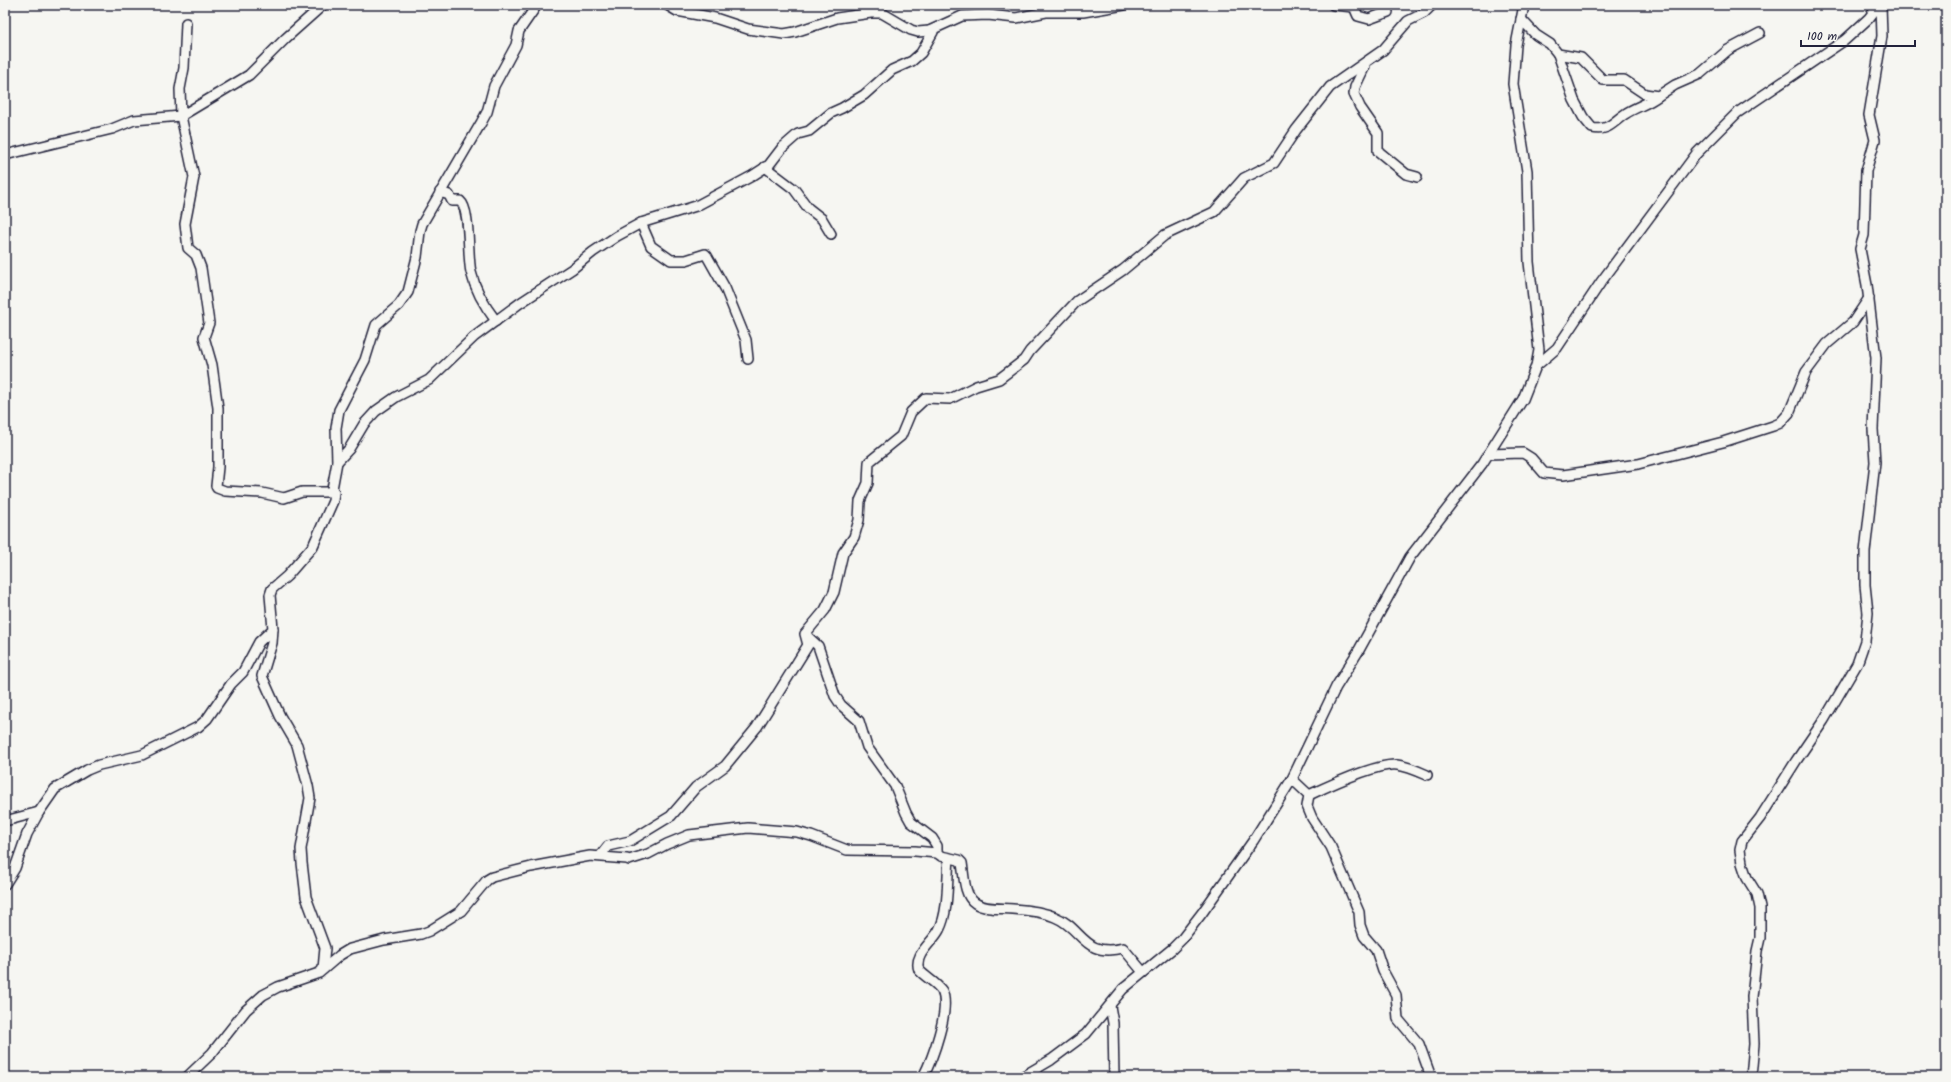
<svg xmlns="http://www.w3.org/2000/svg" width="1951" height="1082" font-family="Kalam,sans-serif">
<rect width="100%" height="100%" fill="#f6f6f2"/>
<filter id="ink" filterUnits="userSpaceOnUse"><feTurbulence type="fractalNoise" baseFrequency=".025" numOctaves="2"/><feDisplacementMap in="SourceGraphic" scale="8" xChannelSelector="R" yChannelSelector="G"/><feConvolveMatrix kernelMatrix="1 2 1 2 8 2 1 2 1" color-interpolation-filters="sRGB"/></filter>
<g filter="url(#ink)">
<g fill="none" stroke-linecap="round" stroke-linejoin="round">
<g stroke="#22223b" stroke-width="12">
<g id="minor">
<polyline points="667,5 677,11 715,18 748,29 784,34 795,32 837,18 871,13 882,13 911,30 918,32 929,31 962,16 988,15 1016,18 1046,12 1083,12 1124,5"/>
<polyline points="1333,5 1354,7 1358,16 1369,19 1388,12"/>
<polyline points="1521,19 1536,35 1550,44 1558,54 1581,58 1603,80 1624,80 1645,94 1658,96 1675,85 1700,74 1728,50 1760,33"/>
<polyline points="186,23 184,68 180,89 181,116 194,177 185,224 188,248 196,255 201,268 209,323 204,337 212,365 218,408 218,467 216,486 217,488 225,491 262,493 284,498 302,492 334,492"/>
<path d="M1558 54 1574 100 1583 117 1592 128C1608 132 1614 121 1625 114 1635 107 1648 104 1658 96"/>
<polyline points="1365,66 1355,87 1354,94 1360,107 1378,133 1378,151 1406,174 1417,177"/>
<polyline points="5,155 112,129 134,120 181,116 249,75 286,38 323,5"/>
<polyline points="765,167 794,189 808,208 822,219 831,234"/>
<path d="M440 192 449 195 452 201H460C471 210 467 255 471 272 475 289 486 308 496 321"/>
<polyline points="641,223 651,246 671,260 686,260 705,254 707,256 725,288 746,340 748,359"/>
<polyline points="1536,366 1557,348 1601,282 1697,153 1737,113 1845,40 1869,18 1879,5"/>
<polyline points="1488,454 1523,453 1531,458 1544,473 1563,475 1638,464 1723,442 1773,426 1780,423 1789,413 1806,372 1827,344 1853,322 1869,298"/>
<polyline points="337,462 349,449 364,424 376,411 396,397 429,380 474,337 520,303 572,269 593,252 617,236 641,223 696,206 752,176 769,165 782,148 798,134 809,131 831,113 842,108 864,95 892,70 912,61 921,53 933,32 929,31"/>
<polyline points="273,629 272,643 262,676 280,716 297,745 308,786 310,798 301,849 302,863 306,897 325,948 323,969"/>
<polyline points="806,635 818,646 835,696 841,705 859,721 867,747 895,786 906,813 911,822 932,838 937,846 937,853"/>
<polyline points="1292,779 1309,795 1307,806 1312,818 1331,847 1359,912 1360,925 1364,936 1376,950 1383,971 1396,995 1398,1019 1419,1044 1431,1077"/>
<path d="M1309 795C1328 786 1377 763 1397 765 1407 766 1418 771 1427 775"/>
<polyline points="5,821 39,812"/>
<polyline points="600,856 608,846 630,841 671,816 696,787 725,766 757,727 808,645 805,634 825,610 834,592 843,553 854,537 859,520 860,501 868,483 869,462 901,436 911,412 926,398 950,399 976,386 999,379 1024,360 1030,351 1077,301 1123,270 1165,235 1214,212 1244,178 1274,163 1296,130 1330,87 1383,50 1408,21 1424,13 1432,5"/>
<polyline points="5,884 15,868 27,834 39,812 55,789 87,770 99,765 142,755 198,727 207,719 231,684 243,672 259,642 273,629 270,595 272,589 287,576 313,546 333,501 334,492 332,489 337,462 336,428 339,410 365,360 376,325 399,305 408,292 417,257 420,231 422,224 481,123 487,112 494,86 516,45 519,31 537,5"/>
<polyline points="1110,1006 1113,1023 1114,1077"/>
<path d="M187 1077 212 1053 246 1010 263 995 278 987 319 973 340 955 350 949 384 940 421 934 429 931 461 911 487 880 492 877 531 867 590 856 627 859 629 860 648 854 667 844 689 835 748 828 797 832 811 836 847 850 915 851 937 853 941 856 959 860 962 863C964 875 964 896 975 903 985 910 1001 908 1013 909 1027 910 1043 912 1055 917 1083 928 1083 958 1123 948L1143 972"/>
<path d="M923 1077C932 1060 951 1009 942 991 936 982 926 978 919 970 913 955 933 942 939 930 949 912 947 879 949 858"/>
<polyline points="1022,1077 1051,1060 1086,1034 1123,989 1172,949 1182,939 1202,913 1253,841 1292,779 1336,687 1359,650 1410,557 1482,464 1523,399 1536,366 1539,350 1529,262 1527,171 1513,84 1516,45 1524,5"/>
<polyline points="1751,1077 1754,1044 1752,997 1757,951 1760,938 1760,908 1757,894 1747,878 1742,863 1740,850 1742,841 1760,818 1796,761 1824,720 1857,664 1865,641 1868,613 1865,585 1865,552 1875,462 1873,429 1876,358 1867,285 1860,249 1864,235 1866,171 1875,140 1869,115 1882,36 1881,5"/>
</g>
</g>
<use href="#minor" stroke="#f6f6f2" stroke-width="9"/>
</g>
</g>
<rect width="1951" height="1082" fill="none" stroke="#f6f6f2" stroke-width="20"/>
<rect x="10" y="10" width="1931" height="1062" fill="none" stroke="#22223b" stroke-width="1.5" filter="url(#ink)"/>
<path d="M1801 40v6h114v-6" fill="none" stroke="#22223b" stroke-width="2"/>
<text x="1807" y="40" font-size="12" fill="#22223b" stroke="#f6f6f2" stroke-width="3" paint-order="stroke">100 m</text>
</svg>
